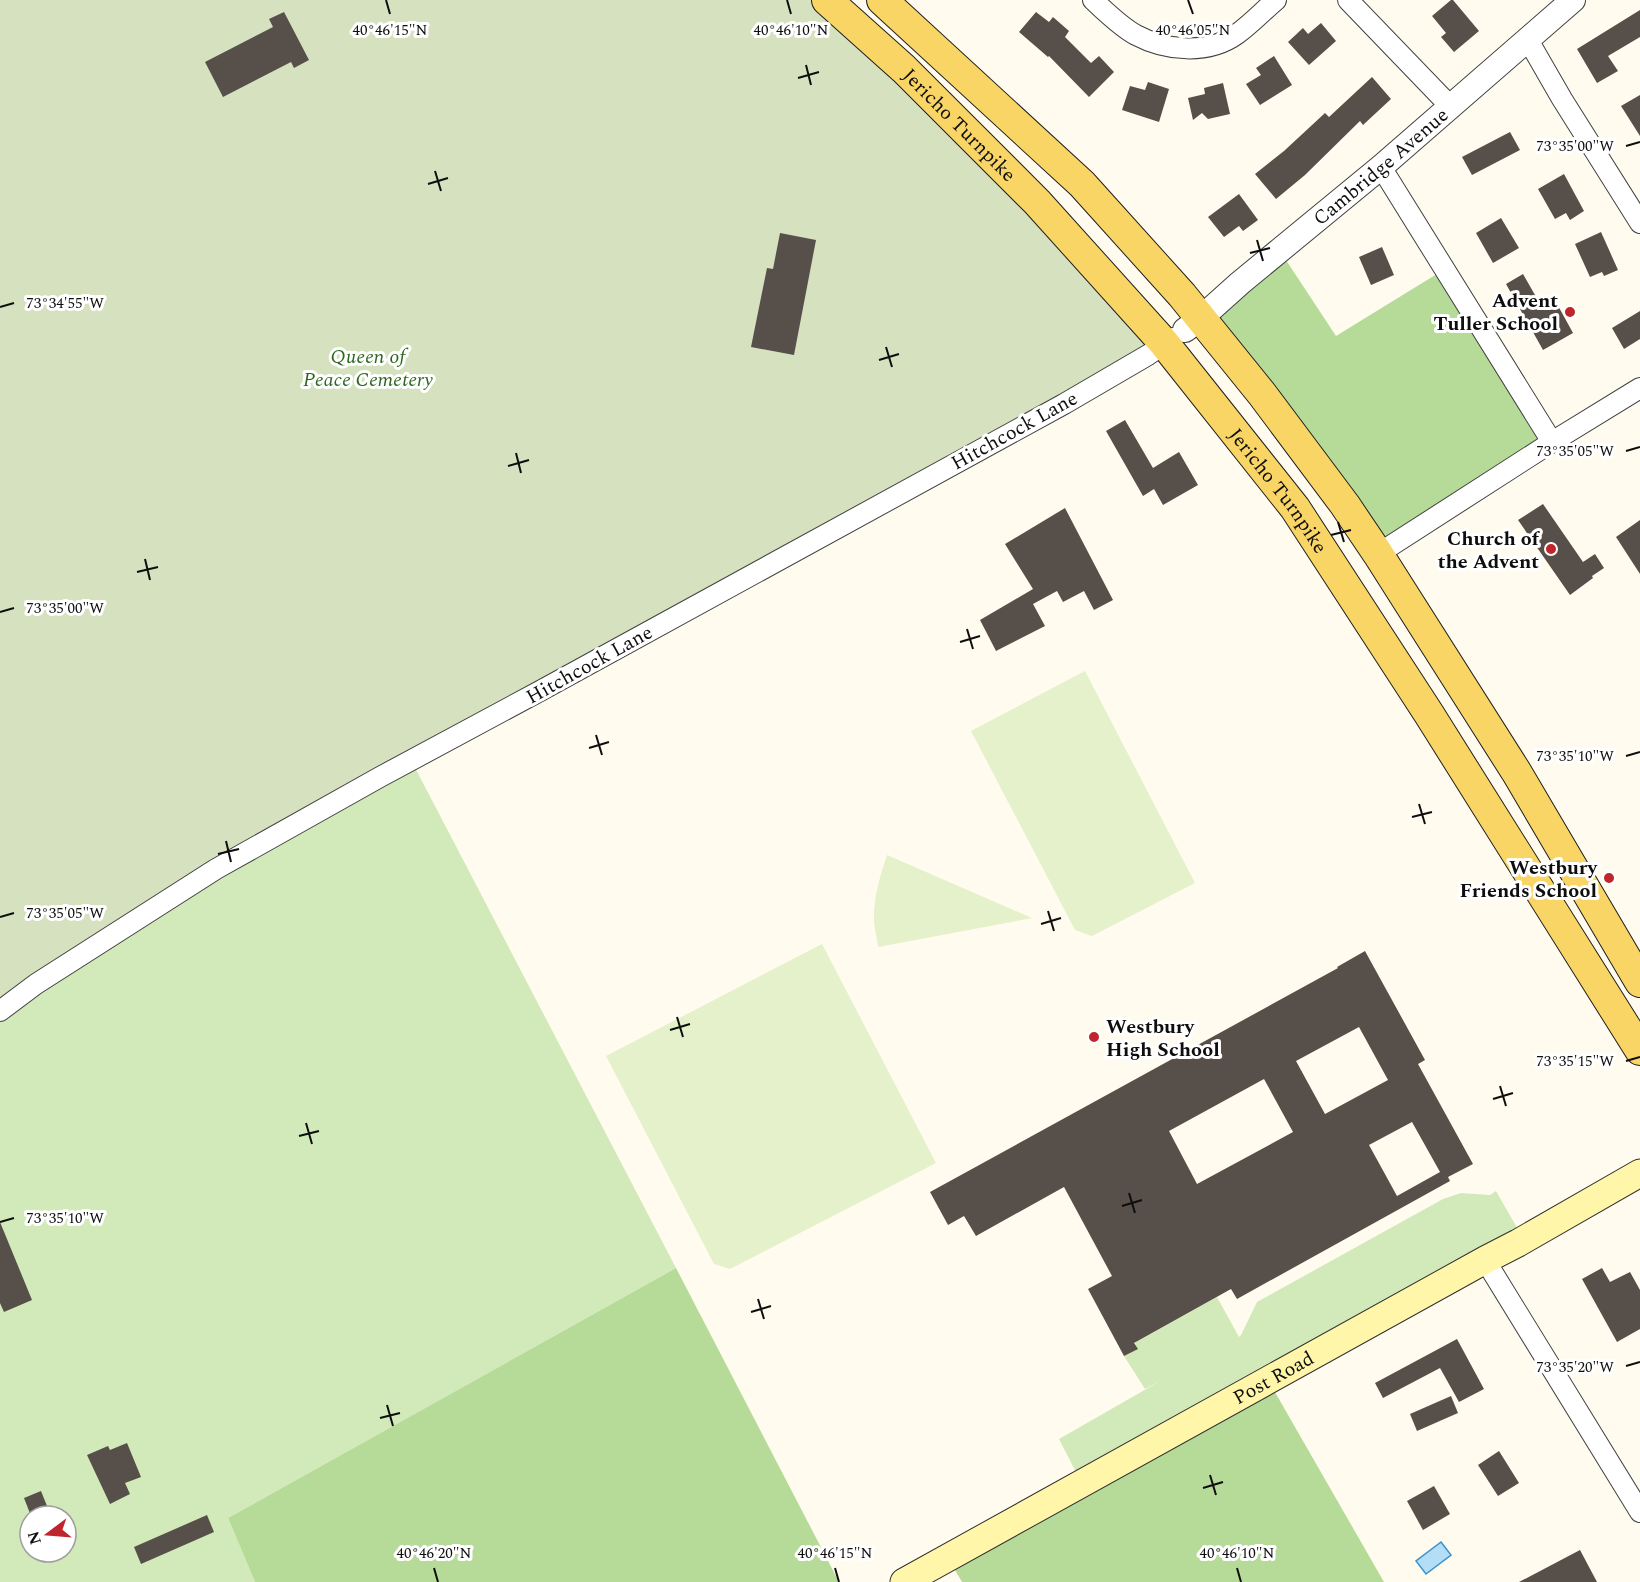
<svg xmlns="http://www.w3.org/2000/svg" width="1640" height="1582" font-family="Spectral,serif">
<rect width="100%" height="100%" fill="#fffcef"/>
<g fill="#d2eab9" fill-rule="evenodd">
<path d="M411 760 676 1268 228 1518 255 1582H0V1011ZM30 1516H66V1552H30Z"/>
<polygon points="1496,1191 1524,1240 1082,1484 1059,1439 1162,1380 1145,1389 1124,1356 1136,1342 1217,1297 1239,1337 1241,1335 1257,1302 1443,1199 1461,1193 1490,1195"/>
</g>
<g fill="#b6db98">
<polygon points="1280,251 1336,336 1445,269 1552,442 1378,554 1201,318"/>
<polygon points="676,1268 839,1582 255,1582 228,1518"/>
<polygon points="1268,1380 1384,1582 962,1582 948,1558"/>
</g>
<polygon fill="#d6e1c0" points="0,0 827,0 1164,343 380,777 0,1011"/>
<g fill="#e4f1ca">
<polygon points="1085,671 1195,883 1092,936 1075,930 971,731"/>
<path d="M887 855 1032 918 878 947C877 939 875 930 874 922 873 899 880 876 887 855Z"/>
<polygon points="822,944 936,1163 730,1269 714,1264 606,1056"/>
</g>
<polygon fill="#b4def6" stroke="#3a93ce" stroke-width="1.5" points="1441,1542 1451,1555 1426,1574 1416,1561"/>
<g fill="#574f4a" fill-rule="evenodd">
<polygon points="1451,0 1453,0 1479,31 1454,52 1441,37 1446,33 1432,16"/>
<polygon points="1640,10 1640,37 1608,56 1618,71 1597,83 1577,49"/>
<polygon points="284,12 309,60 294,68 291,62 223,97 205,62 273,27 269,19"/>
<polygon points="1036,12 1049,22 1053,17 1069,31 1065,37 1091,63 1099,56 1114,72 1089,97 1049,56 1048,57 1019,32"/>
<polygon points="1321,23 1336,41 1309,65 1288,42 1303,28 1308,34"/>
<polygon points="1274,56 1292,85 1260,105 1246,84 1261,75 1256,68"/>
<polygon points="1372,77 1391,99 1363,125 1360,121 1305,175 1276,199 1255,174 1284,151 1325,113 1329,117"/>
<polygon points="1148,82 1169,89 1159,122 1122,110 1130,86 1145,90"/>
<polygon points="1223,83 1230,114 1208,119 1202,113 1193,120 1188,98 1205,94 1204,88"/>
<polygon points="1640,95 1640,136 1621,106"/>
<polygon points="1510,132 1520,150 1472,175 1462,157"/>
<polygon points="1564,174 1584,211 1570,220 1566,213 1555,219 1538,189"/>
<polygon points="1239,194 1258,220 1243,231 1239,226 1224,237 1208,217"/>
<polygon points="1501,218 1519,248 1493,263 1476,233"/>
<polygon points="1601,232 1618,270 1604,276 1602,272 1590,277 1575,244"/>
<polygon points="780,233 816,240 794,355 751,347 767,268 773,269"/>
<polygon points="1382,247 1394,275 1371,285 1359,257"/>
<polygon points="1523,274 1543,309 1556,302 1573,333 1543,350 1506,284"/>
<polygon points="1640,311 1640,339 1624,349 1612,328"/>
<polygon points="1125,420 1153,468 1179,452 1198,485 1163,505 1154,489 1143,496 1106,431"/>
<polygon points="1543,504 1583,562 1595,554 1604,568 1592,576 1593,578 1570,595 1518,520"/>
<polygon points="1065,508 1113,600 1094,610 1084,591 1063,602 1057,591 1033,604 1045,626 996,651 980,620 1033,589 1005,544"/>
<polygon points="1640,520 1640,574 1616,537"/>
<path d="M1365 951 1425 1060 1418 1064 1473 1164 1448 1177 1450 1181 1237 1299 1231 1289 1134 1343 1138 1349 1124 1356 1088 1289 1112 1276 1064 1187 976 1236 964 1216 948 1225 930 1192 1338 968 1337 967ZM1359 1027 1388 1080 1325 1114 1296 1061ZM1264 1079 1293 1132 1197 1184 1169 1131ZM1412 1122 1440 1172 1397 1196 1369 1145Z"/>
<polygon points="0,1222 32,1300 4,1312 0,1303"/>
<polygon points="1602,1268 1610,1282 1630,1272 1640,1290 1640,1329 1617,1342 1582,1279"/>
<polygon points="1457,1339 1484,1389 1459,1402 1440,1368 1383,1398 1375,1383"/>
<polygon points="1451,1396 1458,1413 1417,1431 1410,1414"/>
<polygon points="127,1443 141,1477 125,1483 130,1494 110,1504 87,1455 108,1446 110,1450"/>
<polygon points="1499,1451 1519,1483 1498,1496 1478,1465"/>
<polygon points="1434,1486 1450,1514 1423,1530 1407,1501"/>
<polygon points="41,1491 51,1516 31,1516 24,1498"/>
<polygon points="207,1515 214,1532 141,1564 134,1547"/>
<polygon points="1580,1550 1597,1582 1519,1582"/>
</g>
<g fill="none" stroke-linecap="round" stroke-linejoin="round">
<g stroke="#414141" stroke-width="22">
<g id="minor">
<path d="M1093 0C1106 12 1121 27 1136 35 1166 51 1208 55 1237 34 1251 24 1263 11 1276 0"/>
<polyline points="1348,0 1450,106"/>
<polyline points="1528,40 1562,99 1640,223"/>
<polyline points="1381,167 1552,442"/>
<polyline points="1378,554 1552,442 1640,388"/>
<polyline points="0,1011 36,984 216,869 380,777 540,691 1064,404 1148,355 1173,338"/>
<polyline points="1485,1260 1640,1512"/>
</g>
</g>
<g stroke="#414141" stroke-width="26">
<g id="tertiary">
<path id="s1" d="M1185 330 1201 318 1240 283 1381 167 1573 0"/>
</g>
</g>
<g stroke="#303030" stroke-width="29">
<g id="secondary">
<path id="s2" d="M904 1582 1485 1260 1518 1243 1640 1173"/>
</g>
</g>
<g stroke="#1f1f1f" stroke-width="32">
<g id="primary">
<path id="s3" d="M827 0 904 69 1037 202 1164 343 1295 508 1429 714 1640 1050"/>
<polyline points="882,0 1082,184 1182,295 1262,394 1345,505 1378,554 1517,773 1640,982"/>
</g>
</g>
<use href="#minor" stroke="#fff" stroke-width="20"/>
<use href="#tertiary" stroke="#fff" stroke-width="24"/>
<use href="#secondary" stroke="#fff6aa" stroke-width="27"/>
<use href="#primary" stroke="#f9d565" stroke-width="30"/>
</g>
<path fill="none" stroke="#0e0e0e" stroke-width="2" d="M386 0 390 14M787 0 791 14M1188 0 1193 14M806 65 811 85M798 78 819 72M1626 146 1640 142M435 171 441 191M428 184 448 178M1257 240 1263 261M1250 253 1270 248M0 307 14 303M886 347 892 367M879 360 899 354M1626 451 1640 447M516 453 521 473M508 466 529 460M1338 522 1344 542M1331 535 1351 530M145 559 150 580M137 572 158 567M0 612 14 608M967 629 973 649M960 642 980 636M596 735 602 755M589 748 609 742M1626 756 1640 752M1419 804 1425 824M1412 817 1432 812M226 841 231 862M218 854 239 849M1048 911 1054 931M0 917 14 913M1041 924 1061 918M677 1017 683 1037M670 1030 690 1024M1626 1061 1640 1057M1500 1086 1506 1106M1493 1099 1513 1093M306 1123 312 1144M299 1136 319 1131M1129 1193 1135 1213M1122 1206 1142 1200M0 1222 14 1218M758 1299 764 1319M751 1312 771 1306M1626 1366 1640 1362M387 1405 393 1426M380 1418 400 1413M1210 1475 1216 1495M1203 1488 1223 1482M434 1568 438 1582M835 1568 839 1582M1237 1568 1241 1582"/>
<g fill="#bf252c" stroke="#fff" stroke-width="2">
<circle cx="1570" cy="312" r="6"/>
<circle cx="1551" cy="549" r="6"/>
<circle cx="1609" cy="878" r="6"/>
<circle cx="1094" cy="1037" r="6"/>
</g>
<g text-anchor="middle" stroke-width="6" stroke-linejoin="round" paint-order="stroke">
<g font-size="20" fill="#0e0e0e" stroke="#fff">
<text dy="7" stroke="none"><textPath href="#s3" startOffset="182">Jericho Turnpike</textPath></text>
<text dy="7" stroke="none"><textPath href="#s1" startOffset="255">Cambridge Avenue</textPath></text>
<text transform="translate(1014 430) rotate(-29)" y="7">Hitchcock Lane</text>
<text dy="7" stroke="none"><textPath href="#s3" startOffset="668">Jericho Turnpike</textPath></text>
<text transform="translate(589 664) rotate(-29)" y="7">Hitchcock Lane</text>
<text dy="7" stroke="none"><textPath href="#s2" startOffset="422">Post Road</textPath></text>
</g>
<g font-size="20" font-weight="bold" fill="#0e0e0e" stroke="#fff" text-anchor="end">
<text x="1558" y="307">Advent<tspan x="1558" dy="23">Tuller School</tspan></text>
<text x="1539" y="545">Church of<tspan x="1539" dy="23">the Advent</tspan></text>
<text x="1597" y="874">Westbury<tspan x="1597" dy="23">Friends School</tspan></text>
<text x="1106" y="1033" text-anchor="start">Westbury<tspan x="1106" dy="23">High School</tspan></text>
</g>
<g font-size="20" font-style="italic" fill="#2d671e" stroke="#fff">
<text x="368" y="363">Queen of<tspan x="368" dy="23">Peace Cemetery</tspan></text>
</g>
</g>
<g font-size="15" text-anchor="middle" fill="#0e0e0e" stroke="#fff" stroke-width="6" stroke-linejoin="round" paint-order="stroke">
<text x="390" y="35">40°46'15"N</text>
<text x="791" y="35">40°46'10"N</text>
<text x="1193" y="35">40°46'05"N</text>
<text x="1575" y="151">73°35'00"W</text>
<text x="65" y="308">73°34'55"W</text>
<text x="1575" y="456">73°35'05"W</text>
<text x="65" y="613">73°35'00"W</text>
<text x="1575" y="761">73°35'10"W</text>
<text x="65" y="918">73°35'05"W</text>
<text x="1575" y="1066">73°35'15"W</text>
<text x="65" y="1223">73°35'10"W</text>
<text x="1575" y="1372">73°35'20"W</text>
<text x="434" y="1558">40°46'20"N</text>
<text x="835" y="1558">40°46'15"N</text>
<text x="1237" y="1558">40°46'10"N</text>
</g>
<g transform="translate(48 1534) rotate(254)"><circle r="28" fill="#ffffff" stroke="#9f9f9f" stroke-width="1.5"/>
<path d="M0-4.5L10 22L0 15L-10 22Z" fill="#bf252c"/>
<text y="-9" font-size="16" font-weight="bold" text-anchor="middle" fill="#0e0e0e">N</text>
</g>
</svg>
